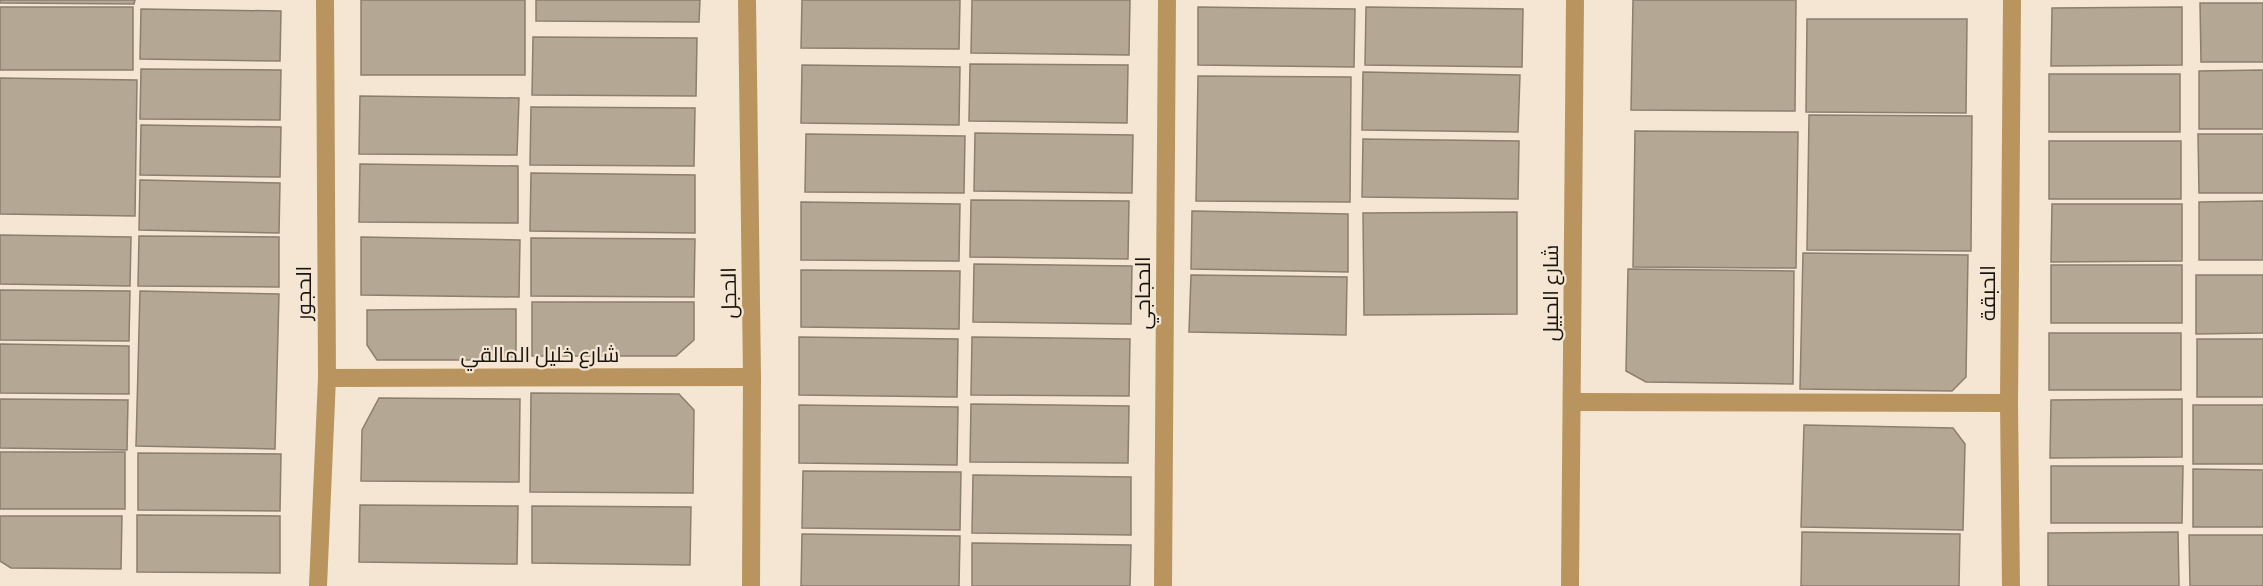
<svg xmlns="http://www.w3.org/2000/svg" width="2263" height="586" font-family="'Archivo Narrow',Cairo,sans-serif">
<rect width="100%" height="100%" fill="#f4e6d2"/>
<g fill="#b4a794" stroke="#8b7f6d" stroke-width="1.5">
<polygon points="0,0 135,0 134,4 0,3"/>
<rect x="361" y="0" width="164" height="75"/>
<polygon points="536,0 700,0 699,22 536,21"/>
<polygon points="802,0 960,0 959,49 801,48"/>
<polygon points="972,0 1130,0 1129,55 971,53"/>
<polygon points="1633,0 1796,0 1795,111 1631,110"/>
<polygon points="2200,3 2263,3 2263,62 2201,62"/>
<rect x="0" y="7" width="133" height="63"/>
<polygon points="1198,7 1355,9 1354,67 1198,65"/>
<polygon points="1366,7 1523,9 1522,67 1365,65"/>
<polygon points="2182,7 2182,65 2051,66 2052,8"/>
<polygon points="141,9 281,11 280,61 140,59"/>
<polygon points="1807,19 1967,19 1966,113 1806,112"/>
<polygon points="533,37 697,38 696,96 532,95"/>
<polygon points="970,64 1128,65 1127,123 969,121"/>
<polygon points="802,65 960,67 959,125 801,123"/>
<polygon points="141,69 281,70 280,120 140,119"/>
<polygon points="2263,70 2263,129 2199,129 2199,71"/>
<polygon points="1363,72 1520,75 1518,132 1362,130"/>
<rect x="2049" y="74" width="131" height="58"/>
<polygon points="1198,76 1351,77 1350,202 1196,201"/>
<polygon points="0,78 137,80 135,216 0,214"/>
<polygon points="360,96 519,98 517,155 359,154"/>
<polygon points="531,107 695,108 694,166 530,165"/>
<polygon points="1809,115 1972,116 1971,251 1807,250"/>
<polygon points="141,125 281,127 280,177 140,175"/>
<polygon points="1635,131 1798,132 1796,268 1633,267"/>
<polygon points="975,133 1133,135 1132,193 974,191"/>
<polygon points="806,134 965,136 964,193 805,192"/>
<polygon points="2198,134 2263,134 2263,193 2199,193"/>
<polygon points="1363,139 1519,141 1518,199 1362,197"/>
<rect x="2049" y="141" width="132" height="58"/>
<polygon points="360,164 518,166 518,223 359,222"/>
<polygon points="531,173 695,175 695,233 530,231"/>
<polygon points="140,180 280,183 279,233 139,230"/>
<polygon points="971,200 1129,201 1128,259 970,257"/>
<polygon points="2263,201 2263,260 2199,260 2199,202"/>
<polygon points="801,202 960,204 959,261 801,260"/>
<polygon points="2052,204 2182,204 2182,261 2051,262"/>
<polygon points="1192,211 1348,214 1348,272 1191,269"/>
<polygon points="1517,212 1517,314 1364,315 1363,213"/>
<polygon points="0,235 131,237 130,286 0,284"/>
<polygon points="139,236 279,237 279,287 138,286"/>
<polygon points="361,237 520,240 519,297 361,295"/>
<polygon points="531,238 695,239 694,297 531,296"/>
<polygon points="1803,253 1968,255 1966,377 1952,391 1800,389"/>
<polygon points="974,264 1132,266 1131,324 973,322"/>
<rect x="2051" y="265" width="131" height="58"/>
<polygon points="1628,269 1794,271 1793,384 1646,382 1626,371"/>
<polygon points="801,270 960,271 959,329 801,327"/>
<polygon points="1191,275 1347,277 1346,335 1189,332"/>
<polygon points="2196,275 2263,275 2263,333 2196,334"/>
<polygon points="0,290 130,291 129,341 0,340"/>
<polygon points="140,291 279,294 275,449 136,446"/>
<polygon points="532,302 694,302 694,340 676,356 532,356"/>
<polygon points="516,309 516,360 377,360 367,345 367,310"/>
<rect x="2049" y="333" width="132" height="57"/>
<polygon points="799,337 958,339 957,397 799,395"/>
<polygon points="972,337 1130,339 1129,396 971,395"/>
<rect x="2197" y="339" width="66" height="58"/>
<polygon points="0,344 129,346 129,394 0,393"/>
<polygon points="531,393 679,394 694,410 693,493 530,492"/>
<polygon points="379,398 520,399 519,482 361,481 362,430"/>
<polygon points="0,399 128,400 127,450 0,448"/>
<polygon points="2182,399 2182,457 2050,458 2051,400"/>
<polygon points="971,404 1129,406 1128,463 970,462"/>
<polygon points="799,405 958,407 957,465 799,463"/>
<rect x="2193" y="405" width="70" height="59"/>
<polygon points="1804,425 1953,428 1965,444 1963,530 1801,527"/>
<rect x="0" y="452" width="125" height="57"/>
<polygon points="138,453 281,454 280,511 138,510"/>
<polygon points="2051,466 2183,466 2182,523 2051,523"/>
<polygon points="2193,469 2263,470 2263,527 2193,527"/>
<polygon points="803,471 961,472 960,530 802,528"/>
<polygon points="973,475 1131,477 1131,535 972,533"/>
<polygon points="360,505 518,506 517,564 359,562"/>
<polygon points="532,506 691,507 690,565 532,563"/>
<polygon points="137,515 280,516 280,573 137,572"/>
<polygon points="0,516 122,516 121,569 11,568 0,561"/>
<polygon points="1802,532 1960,534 1959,586 1801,586"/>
<polygon points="2178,532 2179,586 2048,586 2048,533"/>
<polygon points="802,534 960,536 959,586 801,586"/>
<polygon points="2189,535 2263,535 2263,586 2190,586"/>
<polygon points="972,543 1131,545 1130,586 972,586"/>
</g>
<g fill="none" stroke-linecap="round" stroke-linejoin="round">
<g stroke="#b9945e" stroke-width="18">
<polyline points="747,0 752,377 751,586"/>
<polyline points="327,378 752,377"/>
<polyline points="1573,402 2009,403"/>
<polyline points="318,586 327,378 325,0"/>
<polyline points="1163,586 1167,0"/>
<polyline points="1570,586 1575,0"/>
<polyline points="2011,586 2009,403 2012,0"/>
</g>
</g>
<g text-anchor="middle" stroke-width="4.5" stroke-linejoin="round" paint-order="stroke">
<g font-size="21" fill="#19150e" stroke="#f4e6d2">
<text transform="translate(304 293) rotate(-90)" y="7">الحجور</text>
<text transform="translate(729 293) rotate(-91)" y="7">الحجل</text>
<text transform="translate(1143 293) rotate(-90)" y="7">الحجاجي</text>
<text transform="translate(1551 293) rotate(-90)" y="7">شارع الحبيل</text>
<text transform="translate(1988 293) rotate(-90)" y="7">الحبقة</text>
<text x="540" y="362">شارع خليل المالقي</text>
</g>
</g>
</svg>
